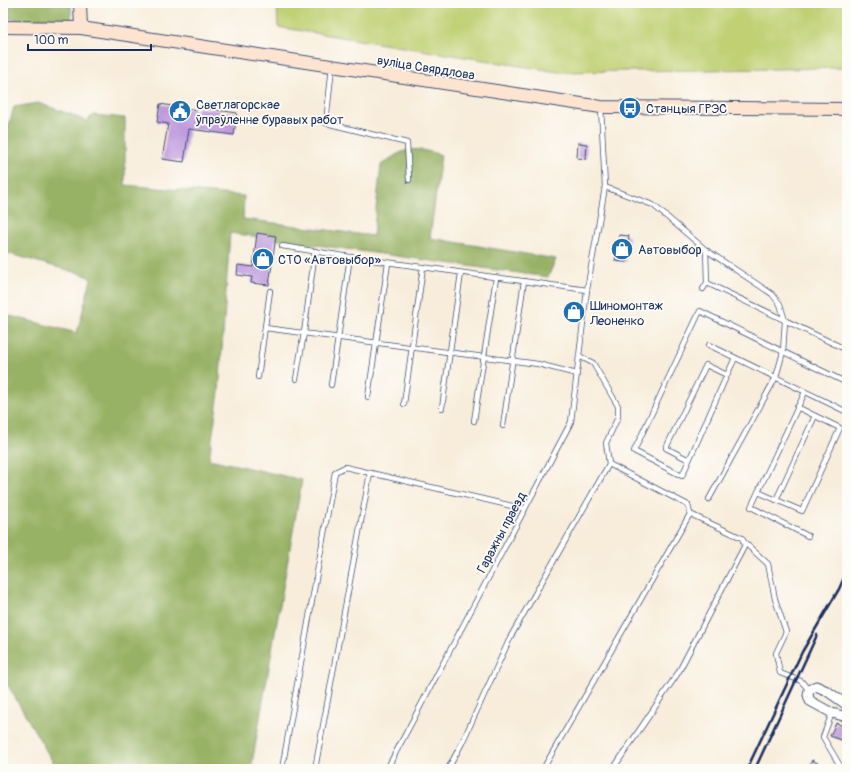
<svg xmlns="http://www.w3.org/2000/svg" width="850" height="772" font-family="Pangolin,sans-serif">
<rect width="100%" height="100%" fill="#fdfcf7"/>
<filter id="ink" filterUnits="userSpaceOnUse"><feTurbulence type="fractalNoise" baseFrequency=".025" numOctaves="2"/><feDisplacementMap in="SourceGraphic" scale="8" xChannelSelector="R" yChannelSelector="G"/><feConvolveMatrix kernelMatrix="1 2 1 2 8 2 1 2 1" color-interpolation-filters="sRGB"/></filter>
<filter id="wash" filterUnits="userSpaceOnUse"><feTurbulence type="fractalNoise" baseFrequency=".012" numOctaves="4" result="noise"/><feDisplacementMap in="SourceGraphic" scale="16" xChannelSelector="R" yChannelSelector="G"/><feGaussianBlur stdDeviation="0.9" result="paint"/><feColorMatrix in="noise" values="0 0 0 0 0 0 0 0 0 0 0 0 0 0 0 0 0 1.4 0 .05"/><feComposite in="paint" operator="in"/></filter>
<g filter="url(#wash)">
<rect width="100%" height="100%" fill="#f8eddb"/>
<polygon fill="#c0d073" stroke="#6e8068" points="277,3 847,3 847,68 558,72 278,27"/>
<g fill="#98b265" stroke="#5a7062">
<polygon points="9,3 71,3 71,21 9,19"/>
<path d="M38 103 70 114 86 121 94 115 125 118V185L244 196 243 219 373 236 381 165C406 147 412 146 441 155L430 238 556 259 548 277 230 233 219 392 209 459 302 480 251 769H57L3 677V314L77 333 91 279 85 275 3 252V145L14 107Z"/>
</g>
<g id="blocks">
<g fill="#be99dd">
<polygon points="160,104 197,110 198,107 237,113 234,135 189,129 184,162 162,159 168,124 157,122"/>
<polygon points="578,143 587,144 586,159 577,158"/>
<polygon points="257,233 276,236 269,285 251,283 252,277 237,275 238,265 253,267"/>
<polygon points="619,235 629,236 626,262 615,261"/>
<polygon points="836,723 846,727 841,740 830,736"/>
<polygon points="812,760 829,769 808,769"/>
</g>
</g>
</g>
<g filter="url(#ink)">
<use href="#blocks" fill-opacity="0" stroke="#3c4c71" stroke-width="1"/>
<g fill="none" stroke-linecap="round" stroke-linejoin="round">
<g stroke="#3c4c71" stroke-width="6">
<g id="lane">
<polyline points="332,67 326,123 407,143 409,180"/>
<polyline points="605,187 653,205 706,250 772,294 780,304 785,321 783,352 776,377 709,499"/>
<polyline points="282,246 350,257 587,290"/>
<polyline points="707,283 847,350"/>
<polyline points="703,289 707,283 706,250"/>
<polyline points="265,328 538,364 577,374"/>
<polyline points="709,345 847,412"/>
<polyline points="727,375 735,358"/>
<polyline points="258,377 270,291"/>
<polyline points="296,379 304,333 315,251"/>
<polyline points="331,385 350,257"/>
<polyline points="805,392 751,507 808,536"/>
<polyline points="368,397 388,263"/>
<polyline points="404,404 423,267"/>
<polyline points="442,408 461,273"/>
<polyline points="474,421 496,278"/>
<polyline points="503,426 524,281"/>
<polyline points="689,460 666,448 706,365 727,375 682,476 634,451 700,311 847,383"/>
<polyline points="758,492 802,511 840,428 797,407"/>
<polyline points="776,500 815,416"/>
<polyline points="744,542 768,564 775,599 786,632 776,653 780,673 801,681 809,690"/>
<polyline points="832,713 823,737 842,769"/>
<polyline points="282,769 335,472 345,467 525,509"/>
<polyline points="315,769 370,473"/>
<polyline points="387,769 571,422 587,290 605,187 601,107"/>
<polyline points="448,769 462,743 511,636 609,464 606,443 618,417 618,406 593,363 579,356"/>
<polyline points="543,769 690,514 688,505 609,464"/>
<polyline points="613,769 678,673 745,545 742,538 690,514"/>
</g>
</g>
<g stroke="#3c4c71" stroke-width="11">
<polyline id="street" points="847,705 827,691 816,686 809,690 808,695 810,701 832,713 847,717"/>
</g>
<g stroke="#3c4c71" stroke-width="14">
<g id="secondary">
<polyline points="80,3 81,28"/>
<polyline points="3,27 81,28 601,107 847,109"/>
</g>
</g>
<use href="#lane" stroke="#fff" stroke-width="4.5"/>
<use href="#street" stroke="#fff" stroke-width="9"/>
<use href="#secondary" stroke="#fde4d1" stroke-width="12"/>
<g stroke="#1b2f5e" stroke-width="2.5">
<polyline points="747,769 802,652 839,589 847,571"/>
<polyline points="755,769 817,635"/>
</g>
</g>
</g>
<defs>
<g id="bus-disc" transform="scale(1.15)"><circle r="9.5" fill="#1f6fb2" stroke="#fdfcf7"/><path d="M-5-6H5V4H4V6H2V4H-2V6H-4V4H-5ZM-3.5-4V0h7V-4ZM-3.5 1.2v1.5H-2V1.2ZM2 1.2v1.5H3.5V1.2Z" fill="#fff"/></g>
<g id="civic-disc" transform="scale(1.15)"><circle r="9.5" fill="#1f6fb2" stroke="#fdfcf7"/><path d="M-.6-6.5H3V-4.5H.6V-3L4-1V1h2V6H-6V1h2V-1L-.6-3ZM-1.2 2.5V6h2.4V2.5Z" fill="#fff"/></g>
<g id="shop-disc" transform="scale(1.15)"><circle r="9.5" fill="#1f6fb2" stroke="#fdfcf7"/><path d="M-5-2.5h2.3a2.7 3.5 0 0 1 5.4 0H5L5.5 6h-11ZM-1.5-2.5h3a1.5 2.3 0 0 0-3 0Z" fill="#fff"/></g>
</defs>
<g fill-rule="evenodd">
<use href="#bus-disc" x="630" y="108"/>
<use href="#civic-disc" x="180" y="111"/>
<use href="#shop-disc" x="622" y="249"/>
<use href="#shop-disc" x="263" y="259"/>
<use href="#shop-disc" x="574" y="312"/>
</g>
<g text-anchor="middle" stroke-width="3.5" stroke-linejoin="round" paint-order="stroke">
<g font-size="13" fill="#1b2f5e" stroke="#fdfcf7">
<text transform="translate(426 67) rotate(9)" y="5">вуліца Свярдлова</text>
<text transform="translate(501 532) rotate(-62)" y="5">Гаражны праезд</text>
</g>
<g font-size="13" fill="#1b2f5e" stroke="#fdfcf7" text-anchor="start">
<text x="196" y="109">Светлагорскае<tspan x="196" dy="15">ўпраўленне буравых работ</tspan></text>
<text x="646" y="113">Станцыя ГРЭС</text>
<text x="638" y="254">Автовыбор</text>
<text x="278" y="264">СТО «Автовыбор»</text>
<text x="590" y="310">Шиномонтаж<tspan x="590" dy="15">Леоненко</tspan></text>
</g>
</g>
<rect width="850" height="772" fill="none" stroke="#fdfcf7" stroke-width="16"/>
<path d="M28 44v6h123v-6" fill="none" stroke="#1b2f5e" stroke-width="2"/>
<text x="34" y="44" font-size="12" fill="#1b2f5e" stroke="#fdfcf7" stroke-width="3" paint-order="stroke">100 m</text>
</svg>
